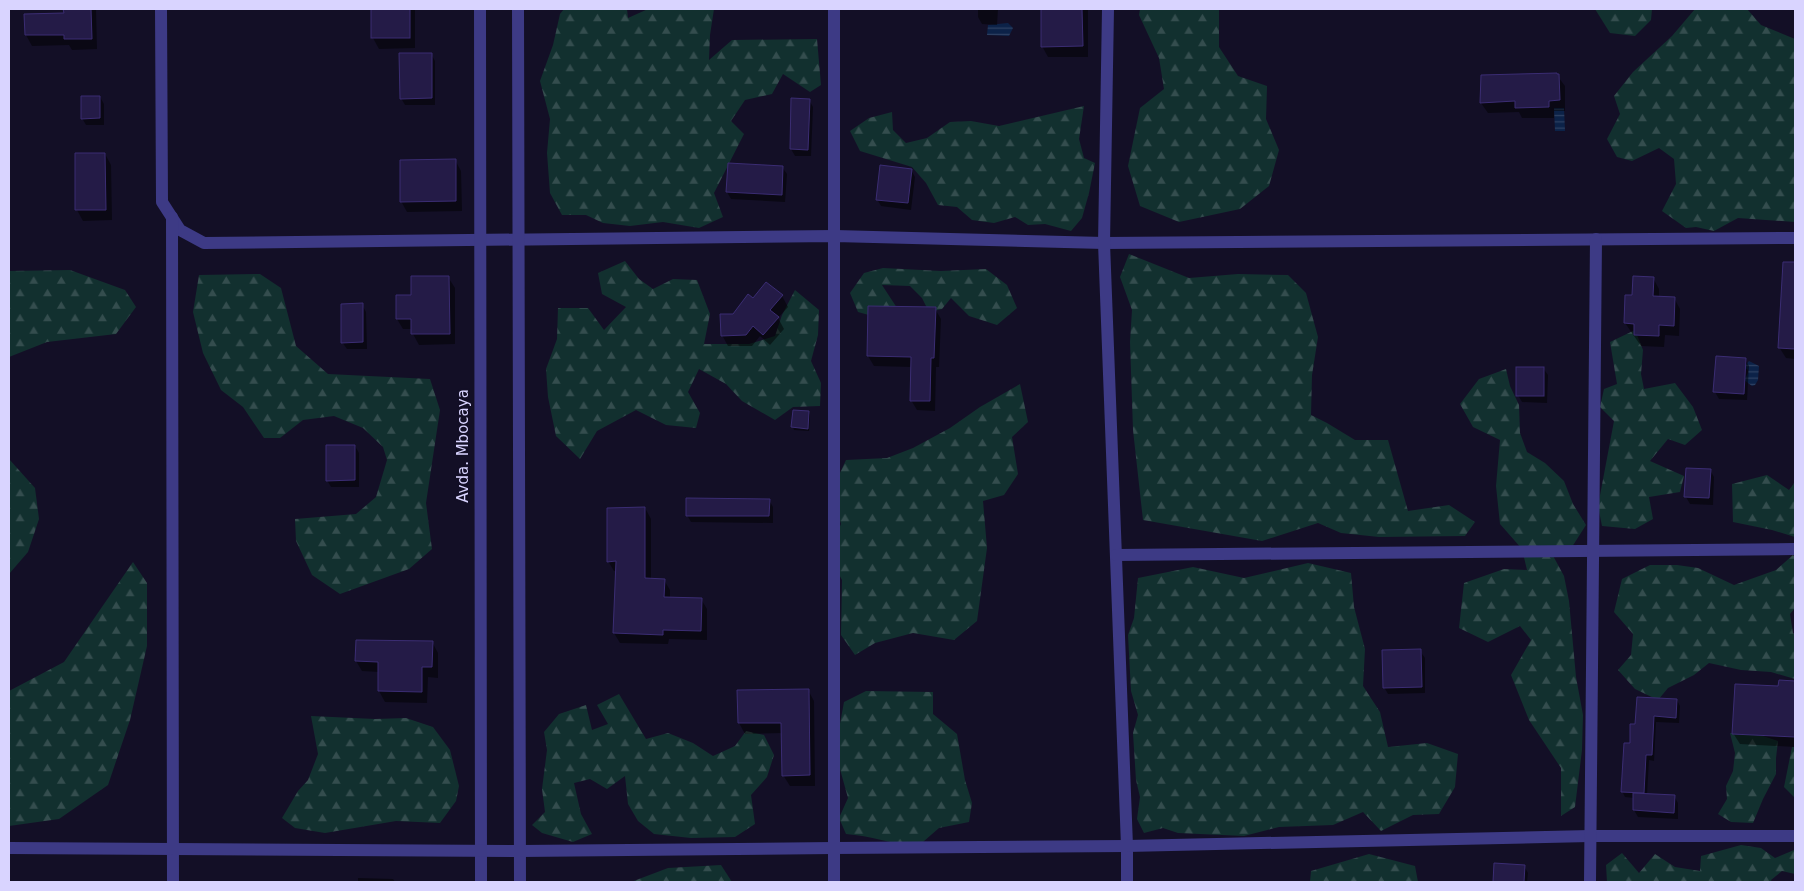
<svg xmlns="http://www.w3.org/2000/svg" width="1804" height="891" font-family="'DejaVu Sans',sans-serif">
<defs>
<pattern id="forest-firs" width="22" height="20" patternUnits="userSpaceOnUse" patternTransform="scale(1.25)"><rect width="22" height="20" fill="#12302f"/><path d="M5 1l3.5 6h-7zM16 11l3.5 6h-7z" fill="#344d4e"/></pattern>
<pattern id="water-rules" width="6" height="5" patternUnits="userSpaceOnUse" patternTransform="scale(1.25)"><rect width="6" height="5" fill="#0c2248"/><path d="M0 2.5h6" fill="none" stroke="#2f4163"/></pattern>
</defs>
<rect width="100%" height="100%" fill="#130f26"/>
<g fill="url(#forest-firs)">
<polygon points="564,9 627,9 628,18 648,9 714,9 710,35 709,60 732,40 817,39 821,85 810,92 783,74 772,94 745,100 731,121 744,134 714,193 723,217 699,228 663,222 630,226 603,223 586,215 562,215 550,193 547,153 550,119 540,81 553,45 560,14"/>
<polygon points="1140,9 1218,9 1219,10 1219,47 1238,76 1267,86 1266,119 1279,150 1269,186 1240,209 1179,222 1140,206 1128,166 1140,108 1164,89 1159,58 1139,15"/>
<polygon points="1595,9 1652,9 1651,20 1635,36 1610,33"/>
<polygon points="1695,9 1747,9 1761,25 1795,39 1795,222 1738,218 1714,231 1696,227 1686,228 1662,211 1676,184 1674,159 1659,148 1632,161 1617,157 1607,139 1620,114 1614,96 1633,72 1672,36"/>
<polygon points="1084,106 1079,139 1084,158 1095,163 1089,193 1082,218 1071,231 1045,224 1028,225 1015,217 994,223 972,220 957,207 938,205 926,183 912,167 860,151 850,131 869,118 892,112 893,130 906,143 927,138 950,122 971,121 999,126"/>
<polygon points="1129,254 1189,278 1238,274 1288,275 1306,293 1318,337 1312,375 1311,415 1327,423 1355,440 1388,440 1408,511 1449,505 1475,522 1465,536 1379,537 1341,533 1318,523 1262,541 1143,520 1133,430 1130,342 1132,310 1120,277"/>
<polygon points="625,261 639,279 653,289 673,279 697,280 710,314 704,344 749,344 775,336 782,315 795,290 819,310 818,335 811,361 821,383 820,406 793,407 775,420 742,401 726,384 699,369 688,392 700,413 696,428 666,425 636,410 597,431 580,459 556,436 548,397 546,369 557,339 558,308 588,308 604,330 626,307 602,294 598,273"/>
<polygon points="883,268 941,271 986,269 1007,285 1017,308 997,325 969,316 951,298 942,309 929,312 922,298 910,286 882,285 899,311 876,317 858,312 850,293 864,273"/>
<polygon points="70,270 125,290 136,307 116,334 47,342 9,357 9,271"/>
<polygon points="260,274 281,288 296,346 328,374 430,379 440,410 426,503 432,549 409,569 340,594 312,575 296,541 295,519 356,514 376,497 387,460 383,447 363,428 334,416 303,420 280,438 264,438 243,407 221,390 203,353 193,312 199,275"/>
<polygon points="1635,330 1643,350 1641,374 1644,389 1675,383 1693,407 1702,430 1685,445 1668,439 1650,461 1684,476 1680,492 1649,497 1653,519 1635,529 1602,526 1598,506 1614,421 1600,407 1604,389 1617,384 1610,342"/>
<polygon points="1506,369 1510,386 1519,405 1520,433 1527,452 1545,463 1564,481 1573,504 1586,525 1570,550 1551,552 1564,576 1569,601 1576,677 1583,715 1582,750 1575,807 1561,816 1561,768 1529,720 1511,675 1531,640 1520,626 1488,642 1459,628 1464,583 1504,569 1527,570 1522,549 1500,524 1496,486 1500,440 1473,427 1460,404 1479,379"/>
<polygon points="1020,384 1028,422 1012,437 1018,474 1004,495 983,501 987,548 977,621 954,640 913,633 875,643 855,655 841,635 842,580 828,554 841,524 832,490 846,460 887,458 913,448 950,428 980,407"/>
<polygon points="9,459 35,488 39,519 28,552 9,574"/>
<polygon points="1767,475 1789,490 1795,482 1795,537 1772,530 1733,522 1732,484"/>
<polygon points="1793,555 1795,557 1795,608 1790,614 1793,633 1795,635 1795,679 1771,672 1741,670 1709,663 1694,675 1668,688 1658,700 1635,689 1618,670 1631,655 1633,634 1614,612 1622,579 1650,565 1677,565 1698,568 1734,585 1776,570"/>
<polygon points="133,562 147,583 147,646 130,720 108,785 59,819 9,826 9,691 64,662"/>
<polygon points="1308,563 1351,573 1354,607 1365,649 1363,686 1380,712 1388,747 1427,743 1458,754 1455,787 1439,814 1413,815 1381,831 1363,812 1333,825 1279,827 1244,836 1178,833 1163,828 1144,833 1137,819 1140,797 1136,780 1133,733 1138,715 1131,691 1128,635 1134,618 1138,578 1193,567 1244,578"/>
<path d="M866 691 933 692V714L957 734 965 780 972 803 969 822 939 828 916 848C893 843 870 836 846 834L839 818 848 798 835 751 844 702Z"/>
<polygon points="619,694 646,739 668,733 693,743 713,756 735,746 746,731 764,735 774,755 767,777 751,795 755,824 735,837 691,838 654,834 638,821 628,804 625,776 607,789 590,779 574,783 581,814 592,834 573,842 542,833 532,825 545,812 542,789 547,750 544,732 559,714 586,705 592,730 608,724 597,705"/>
<polygon points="311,716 375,719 406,718 433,727 450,750 459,786 456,801 440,823 396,821 325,833 295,828 282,818 298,791 308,780 318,754"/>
<polygon points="1730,733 1760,735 1778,741 1776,758 1776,774 1763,799 1753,823 1731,822 1718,814 1727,799 1726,786 1733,771 1735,753"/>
<polygon points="1792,747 1795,747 1795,798 1784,787"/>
<polygon points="1741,845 1761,848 1775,858 1794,850 1795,851 1795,874 1782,871 1771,880 1772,882 1607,882 1606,865 1622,853 1639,873 1655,854 1675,867 1700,871 1701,856"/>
<polygon points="1369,854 1415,866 1418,882 1310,882 1311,871"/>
<polygon points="721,865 732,882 631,882 668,868"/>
</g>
<g fill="url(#water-rules)">
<polygon points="1008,23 1013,28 1009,36 987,35 988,25"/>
<polygon points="1554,108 1564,108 1565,131 1555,131"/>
<polygon points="1749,361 1759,366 1758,380 1755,385 1752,386 1744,380 1748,373 1748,370 1744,367"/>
</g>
<g fill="#0007">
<polygon points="65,9 96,9 97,49 72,50 69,45 32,46 26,35 26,15 65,14"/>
<polygon points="372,9 415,9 415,48 379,49 373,38"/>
<polygon points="978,9 998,9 997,25 982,24 978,17"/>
<polygon points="1042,9 1088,9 1088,57 1048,57 1042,46"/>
<polygon points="431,54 435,61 435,105 405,105 401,98"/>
<polygon points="1556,74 1565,86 1565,111 1554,111 1554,118 1522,118 1519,112 1488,113 1481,103 1481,77"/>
<polygon points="100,97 104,104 104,125 86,125 82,118"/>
<polygon points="809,100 813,107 811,156 795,156 791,149"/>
<polygon points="105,154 111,165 112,220 83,221 77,210"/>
<polygon points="455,160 461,171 462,211 407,212 401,201"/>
<polygon points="782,167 787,174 785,202 731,199 727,192"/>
<polygon points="911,170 915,177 911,210 881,206 877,199"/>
<polygon points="448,277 455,288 455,344 419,345 413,334 413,329 403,329 397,319 413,297"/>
<polygon points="1653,278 1659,289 1659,298 1674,298 1680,309 1679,336 1665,335 1664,347 1641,346 1625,323 1633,296"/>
<polygon points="1783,285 1795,286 1795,359 1786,358 1779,347"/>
<polygon points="782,296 788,307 778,318 784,329 770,345 760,336 752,346 728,346 722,335 734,315 754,299"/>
<polygon points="362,305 366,312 367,349 347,349 342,342"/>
<polygon points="935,309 941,319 939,367 936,367 935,411 917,410 911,400 912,367 874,366 868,356"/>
<polygon points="1745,359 1749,366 1747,400 1719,399 1715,392"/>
<polygon points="1543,368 1548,375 1547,403 1522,402 1518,395"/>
<polygon points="809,412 810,415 809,431 794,430 793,427"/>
<polygon points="355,446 359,453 359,487 331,487 327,480"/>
<polygon points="1710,470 1714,477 1713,505 1690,504 1686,497"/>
<polygon points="769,500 773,507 773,523 691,522 687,515"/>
<polygon points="645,508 651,519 651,579 664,580 670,590 670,598 701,599 707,609 707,640 669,639 668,644 620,643 614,633 617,571 614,571 608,561"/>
<polygon points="432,642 438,653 438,678 428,677 427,703 385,702 379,691 379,672 362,671 356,661"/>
<polygon points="1420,651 1425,658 1425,693 1388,694 1384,687"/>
<polygon points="1780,681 1795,682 1795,747 1740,744 1733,733 1779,687"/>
<polygon points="808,690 814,701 815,786 790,786 783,775 783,733 745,734 739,723 739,692"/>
<polygon points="1677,700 1680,706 1679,723 1656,722 1654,761 1649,760 1647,795 1674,796 1678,803 1678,819 1638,817 1634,810 1634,798 1625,797 1622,791 1636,725"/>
<polygon points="1495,864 1524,866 1528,873 1527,882 1494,882"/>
<polygon points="358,878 393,879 395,882 358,882"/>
</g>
<g fill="#241b47" stroke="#3b2d73">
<polygon points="63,9 91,9 92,39 64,39 64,35 25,35 24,14 64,13"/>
<rect x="371" y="9" width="39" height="29"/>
<polygon points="1041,9 1082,9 1083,46 1041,47"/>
<polygon points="399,53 432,53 432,98 400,99"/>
<polygon points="1557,73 1557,74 1559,74 1560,100 1549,101 1549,107 1515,108 1515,101 1480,103 1481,75"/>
<polygon points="81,96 100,96 100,118 81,119"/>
<polygon points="791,98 810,99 808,150 790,149"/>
<polygon points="75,153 105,153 106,210 75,210"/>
<polygon points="456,159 456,201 400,202 400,160"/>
<polygon points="728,163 783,166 782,195 726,192"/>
<polygon points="880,165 912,169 908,203 876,200"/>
<polygon points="1783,262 1795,262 1795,349 1778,348"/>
<polygon points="411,276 449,276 450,334 411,334 411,319 396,319 396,295 411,295"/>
<polygon points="1633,276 1654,277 1653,296 1675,297 1674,326 1659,325 1659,336 1634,335 1634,324 1624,323 1625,295 1632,295"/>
<polygon points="766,282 783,295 770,310 779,317 763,335 753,326 746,335 721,336 720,314 733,314 748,294 753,298"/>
<polygon points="363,303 363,342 341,343 341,304"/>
<polygon points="868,306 936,307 934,358 931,358 930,401 910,401 911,357 867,356"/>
<polygon points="1716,356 1746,358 1744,394 1713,392"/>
<rect x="1516" y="367" width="28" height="29"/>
<polygon points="793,410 809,411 808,429 791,427"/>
<polygon points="326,445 355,445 355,480 326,481"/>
<polygon points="1686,468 1711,469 1709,498 1684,497"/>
<polygon points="686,498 770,499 769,516 686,516"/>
<polygon points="645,507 645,578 665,579 664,597 702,598 701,631 663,630 663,635 613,633 616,561 607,562 607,508"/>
<polygon points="356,640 433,641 432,667 422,667 422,692 378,691 378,662 355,661"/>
<polygon points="1421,649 1422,687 1383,688 1382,650"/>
<polygon points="1779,680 1795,681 1795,737 1732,734 1735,684 1778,686"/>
<polygon points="809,689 810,775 782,776 781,723 738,723 737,690"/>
<polygon points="1637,697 1677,699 1676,718 1654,716 1652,755 1646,755 1644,793 1621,792 1624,743 1630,743 1630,724 1635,724"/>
<polygon points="1633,793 1675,795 1674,813 1633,810"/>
<polygon points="1494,863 1525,865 1524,882 1493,882"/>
</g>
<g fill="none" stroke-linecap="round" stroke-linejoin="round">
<g stroke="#3d3a85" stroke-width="12">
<polyline points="161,9 162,202 180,230 204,243 835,236 1104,243 1795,238"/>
<polyline points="480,9 481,882"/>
<polyline points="518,9 520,882"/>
<polyline points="1108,9 1104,243 1127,846 1127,882"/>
<polyline points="172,217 173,882"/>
<polyline points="1116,555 1795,549"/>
<polyline points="9,848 520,851 834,848 1127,846 1590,836 1795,836"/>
<polyline points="834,882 834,9"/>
<polyline points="1590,882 1596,239"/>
</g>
</g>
<g text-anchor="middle" stroke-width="4" stroke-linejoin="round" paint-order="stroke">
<g font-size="15" fill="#d9d4ff" stroke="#130f26">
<text transform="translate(463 446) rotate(-90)" y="5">Avda. Mbocaya</text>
</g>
</g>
<rect width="1804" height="891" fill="none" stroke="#d9d4ff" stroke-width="20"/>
</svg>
